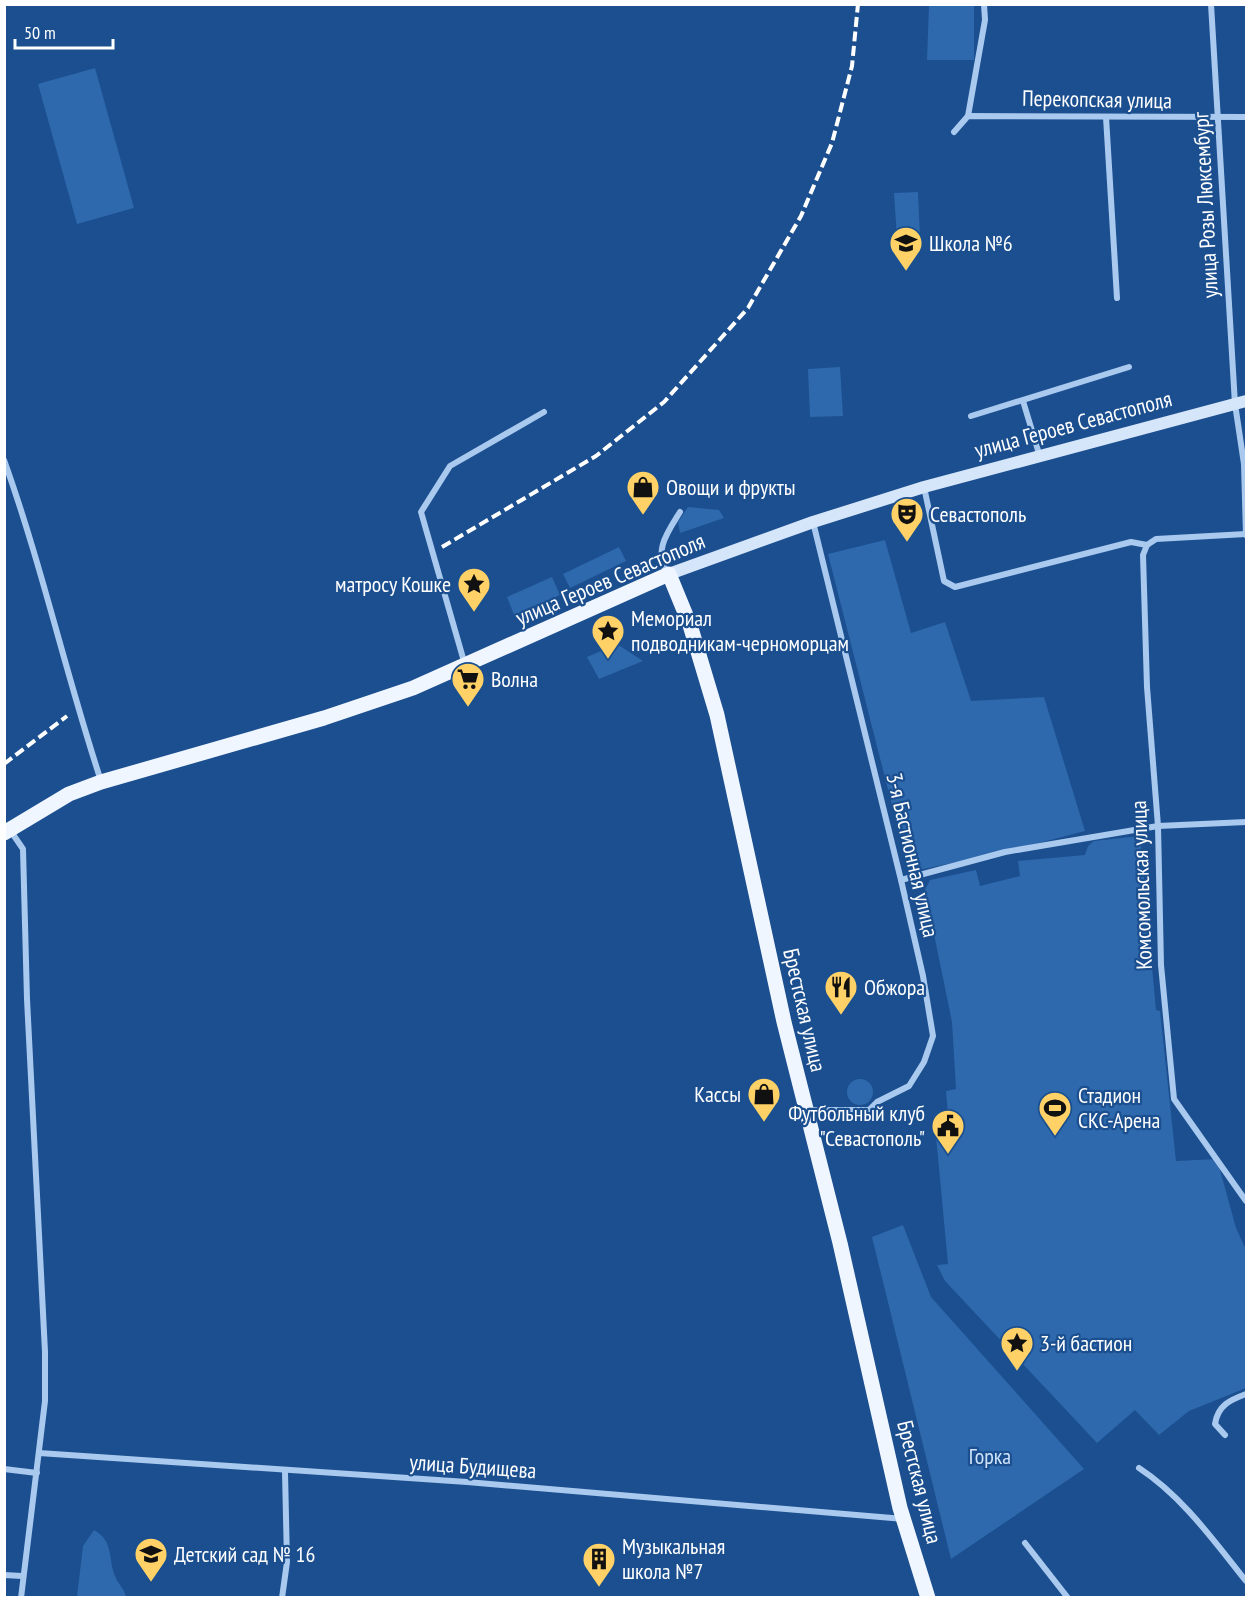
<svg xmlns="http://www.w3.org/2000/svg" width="1251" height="1602" font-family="'PT Sans Narrow',sans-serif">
<rect width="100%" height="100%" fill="#1b4f8f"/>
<g fill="#2e69ad">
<polygon points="929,5 974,5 974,60 927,60"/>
<polygon points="95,68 134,208 77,224 38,84"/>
<polygon points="918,192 920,237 897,238 894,193"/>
<polygon points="840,367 843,416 810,417 808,369"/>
<polygon points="688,507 719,510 724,518 680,533 678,522"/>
<polygon points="885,540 911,633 945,622 971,701 1044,697 1085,831 1005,852 909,872 828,554"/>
<polygon points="619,547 626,561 570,588 563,574"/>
<polygon points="552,577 560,595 514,615 507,597"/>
<polygon points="617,644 643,661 599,679 587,657"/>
<polygon points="1140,836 1156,1010 1160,1011 1176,1161 1217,1159 1236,1228 1246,1250 1246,1388 1189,1411 1159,1435 1135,1410 1097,1443 945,1281 937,1265 948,1264 934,1115 948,1115 946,1091 956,1089 952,1022 925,890 930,880 976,870 980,886 1020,876 1018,861 1085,855 1088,846 1094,841"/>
<circle cx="860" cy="1092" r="13"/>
<polygon points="903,1225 931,1297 1084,1469 951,1559 872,1237"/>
<path d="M94 1530C114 1541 108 1559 115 1576 118 1584 124 1588 126 1597H77L83 1546Z"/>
</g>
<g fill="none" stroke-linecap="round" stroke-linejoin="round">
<g stroke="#a9c9ee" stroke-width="6">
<polyline points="1211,4 1235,404 1244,464 1246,535"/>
<polyline points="968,116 985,20 984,4"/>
<polyline points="1106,117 1117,298"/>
<polyline points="954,132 968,116 1246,117"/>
<polyline points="1023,401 1040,457"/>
<polyline points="971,416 1129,367"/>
<path d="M4 460C42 566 66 675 101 781"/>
<polyline points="924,487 944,581 955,587 1131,542 1147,545"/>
<polyline points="1147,545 1143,555 1147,687 1158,826 1161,965 1174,1099 1246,1201"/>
<polyline points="1147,545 1156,539 1246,534"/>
<path d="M668 574C653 551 667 533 680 512"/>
<polyline points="465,665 421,512 450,466 544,412"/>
<polyline points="10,830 23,849 27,999 45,1352 45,1401 21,1598"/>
<polyline points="901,880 1005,852 1158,826 1246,822"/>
<polyline points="806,1110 869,1110 877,1102 909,1086 924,1062 933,1036 923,976 901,880 813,522"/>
<path d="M1225 1435 1215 1424C1218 1405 1230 1400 1246 1394"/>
<polyline points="39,1453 467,1482 904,1519"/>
<path d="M1139 1468C1182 1496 1214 1541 1246 1581"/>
<polyline points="4,1469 37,1473"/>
<polyline points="1025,1543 1068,1598"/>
<polyline points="4,1575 22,1576"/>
<polyline points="282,1598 287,1562 285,1472"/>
</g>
<polyline stroke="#d6e6fa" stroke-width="12" points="669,574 813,522 924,487 1246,401"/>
<polyline stroke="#f0f6ff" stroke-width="15" points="4,833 69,794 101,782 324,718 413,688 669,574 690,625 717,715 784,1022 840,1243 900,1508 928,1598"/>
<g stroke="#fff" stroke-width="4" stroke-dasharray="10 4.5" stroke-linecap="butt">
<polyline points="442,547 596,456 664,402 748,308 801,216 832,143 852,66 858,4"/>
<polyline points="4,764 67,716"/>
</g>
</g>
<defs>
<g id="school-pin" transform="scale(1.725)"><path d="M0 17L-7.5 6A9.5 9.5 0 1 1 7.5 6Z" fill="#ffd166" stroke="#1b4f8f"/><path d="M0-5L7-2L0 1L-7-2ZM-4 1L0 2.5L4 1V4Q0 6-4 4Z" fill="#111"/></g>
<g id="shop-pin" transform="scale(1.725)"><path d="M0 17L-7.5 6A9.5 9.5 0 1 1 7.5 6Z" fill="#ffd166" stroke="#1b4f8f"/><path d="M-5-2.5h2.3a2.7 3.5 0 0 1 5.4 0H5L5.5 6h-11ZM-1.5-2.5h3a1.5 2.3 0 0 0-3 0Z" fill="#111"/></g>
<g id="theatre-pin" transform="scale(1.725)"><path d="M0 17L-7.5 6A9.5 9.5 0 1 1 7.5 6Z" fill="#ffd166" stroke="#1b4f8f"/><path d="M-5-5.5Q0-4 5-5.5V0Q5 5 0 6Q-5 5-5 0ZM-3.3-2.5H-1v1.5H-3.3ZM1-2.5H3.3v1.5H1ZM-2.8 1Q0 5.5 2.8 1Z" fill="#111"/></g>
<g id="sight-pin" transform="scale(1.725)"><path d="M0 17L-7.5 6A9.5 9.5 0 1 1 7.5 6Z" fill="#ffd166" stroke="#1b4f8f"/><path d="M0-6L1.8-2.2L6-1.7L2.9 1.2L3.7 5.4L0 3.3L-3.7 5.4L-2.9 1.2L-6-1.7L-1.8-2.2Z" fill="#111"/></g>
<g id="supermarket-pin" transform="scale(1.725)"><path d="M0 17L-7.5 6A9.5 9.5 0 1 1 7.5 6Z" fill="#ffd166" stroke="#1b4f8f"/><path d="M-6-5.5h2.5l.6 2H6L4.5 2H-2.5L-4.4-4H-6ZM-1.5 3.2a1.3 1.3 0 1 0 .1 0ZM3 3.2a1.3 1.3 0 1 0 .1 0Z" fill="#111"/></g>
<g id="restaurant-pin" transform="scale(1.725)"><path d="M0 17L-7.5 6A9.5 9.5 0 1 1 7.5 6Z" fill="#ffd166" stroke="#1b4f8f"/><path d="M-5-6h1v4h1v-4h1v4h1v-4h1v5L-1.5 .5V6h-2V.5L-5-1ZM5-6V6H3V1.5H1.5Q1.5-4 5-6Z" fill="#111"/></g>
<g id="stadium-pin" transform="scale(1.725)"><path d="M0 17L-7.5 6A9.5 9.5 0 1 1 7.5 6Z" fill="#ffd166" stroke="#1b4f8f"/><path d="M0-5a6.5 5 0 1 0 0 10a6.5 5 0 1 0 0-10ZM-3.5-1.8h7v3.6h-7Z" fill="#111"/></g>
<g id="civic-pin" transform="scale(1.725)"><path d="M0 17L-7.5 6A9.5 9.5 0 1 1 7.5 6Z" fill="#ffd166" stroke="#1b4f8f"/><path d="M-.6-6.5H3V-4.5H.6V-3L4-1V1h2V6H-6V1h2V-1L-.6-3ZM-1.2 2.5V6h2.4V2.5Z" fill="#111"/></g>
<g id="building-pin" transform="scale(1.725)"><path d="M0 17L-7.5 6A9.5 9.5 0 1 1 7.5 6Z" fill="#ffd166" stroke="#1b4f8f"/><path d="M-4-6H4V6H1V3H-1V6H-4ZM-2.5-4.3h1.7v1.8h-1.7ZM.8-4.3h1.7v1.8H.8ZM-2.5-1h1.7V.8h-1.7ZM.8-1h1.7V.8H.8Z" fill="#111"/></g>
</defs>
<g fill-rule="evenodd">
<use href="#school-pin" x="906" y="243"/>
<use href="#shop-pin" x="643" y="487"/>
<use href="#theatre-pin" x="907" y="514"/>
<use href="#sight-pin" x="474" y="584"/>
<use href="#sight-pin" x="608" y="631"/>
<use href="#supermarket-pin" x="468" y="679"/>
<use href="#restaurant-pin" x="841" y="987"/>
<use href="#shop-pin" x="764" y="1094"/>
<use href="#stadium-pin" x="1055" y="1108"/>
<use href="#civic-pin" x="948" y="1126"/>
<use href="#sight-pin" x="1017" y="1343"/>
<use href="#school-pin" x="151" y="1554"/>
<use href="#building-pin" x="599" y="1559"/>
</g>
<g text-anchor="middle" stroke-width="4.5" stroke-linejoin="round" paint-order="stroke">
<g font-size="22" fill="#fff" stroke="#1b4f8f">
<text transform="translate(1097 99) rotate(1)" y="8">Перекопская улица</text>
<text transform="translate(1205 205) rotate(-93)" y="8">улица Розы Люксембург</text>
<text transform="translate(1073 424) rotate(-15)" y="8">улица Героев Севастополя</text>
<text transform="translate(610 579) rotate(-23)" y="8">улица Героев Севастополя</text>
<text transform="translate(913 855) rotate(77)" y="8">3-я Бастионная улица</text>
<text transform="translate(1141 885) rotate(-92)" y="8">Комсомольская улица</text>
<text transform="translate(805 1010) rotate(77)" y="8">Брестская улица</text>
<text transform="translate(473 1466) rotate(4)" y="8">улица Будищева</text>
<text transform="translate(920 1482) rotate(76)" y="8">Брестская улица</text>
</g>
<g font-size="22" fill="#fff" stroke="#1b4f8f" text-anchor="start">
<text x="929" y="251">Школа №6</text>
<text x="666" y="495">Овощи и фрукты</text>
<text x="930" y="522">Севастополь</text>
<text x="451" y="592" text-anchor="end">матросу Кошке</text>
<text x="631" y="626">Мемориал<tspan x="631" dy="25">подводникам-черноморцам</tspan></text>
<text x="491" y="687">Волна</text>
<text x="864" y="995">Обжора</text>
<text x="741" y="1102" text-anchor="end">Кассы</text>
<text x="1078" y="1103">Стадион<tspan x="1078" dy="25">СКС-Арена</tspan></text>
<text x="925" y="1121" text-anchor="end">Футбольный клуб<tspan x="925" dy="25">"Севастополь"</tspan></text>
<text x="1040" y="1351">3-й бастион</text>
<text x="622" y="1554">Музыкальная<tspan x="622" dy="25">школа №7</tspan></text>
<text x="174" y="1562">Детский сад № 16</text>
</g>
<g font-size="22" fill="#cfe3fa" stroke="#1b4f8f">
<text x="990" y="1464">Горка</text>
</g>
</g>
<rect width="1251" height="1602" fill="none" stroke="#ffffff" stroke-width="12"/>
<path d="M15 39v9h98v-9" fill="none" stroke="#ffffff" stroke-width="3"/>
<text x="24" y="39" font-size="18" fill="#ffffff" stroke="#1b4f8f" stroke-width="4.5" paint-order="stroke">50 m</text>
</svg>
